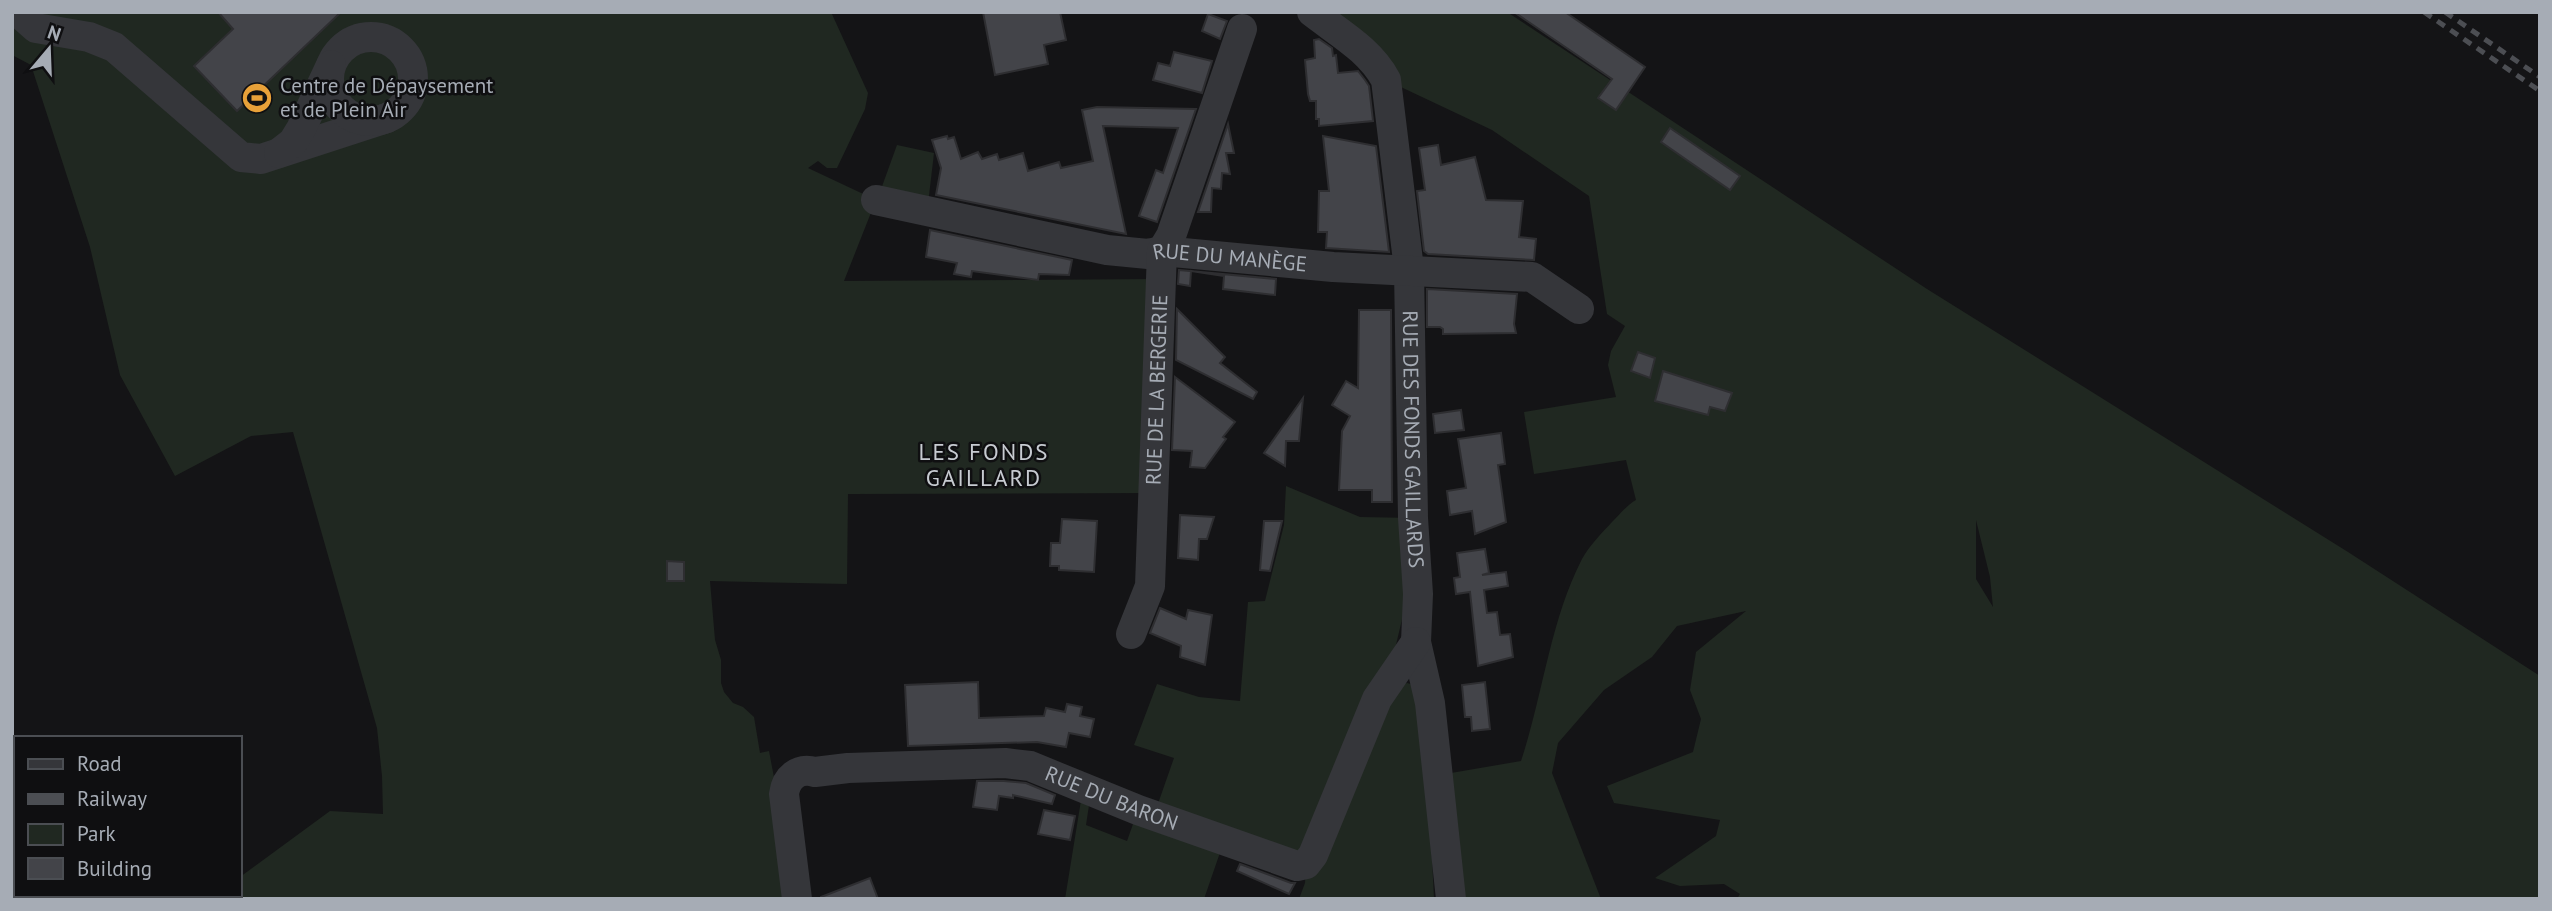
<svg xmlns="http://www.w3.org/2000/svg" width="2552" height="911" font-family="'PT Sans',sans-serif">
<rect width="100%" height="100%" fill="#141416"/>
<g fill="#202821" fill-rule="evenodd">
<polygon points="12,12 831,12 868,93 865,109 837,168 827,168 818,161 808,168 876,200 844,281 1162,279 1153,493 848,494 847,584 710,581 715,640 721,660 721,683 724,692 733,703 743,707 754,717 760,753 769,751 797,899 210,899 214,895 240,895 240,877 330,811 383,814 382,776 377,728 293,432 251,436 175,476 120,375 90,247 31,65 12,55"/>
<path d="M1312 12H1507L1927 289 2348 552 2540 676V899H1737L1740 894 1724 884 1680 886 1655 878 1716 836 1720 820 1614 803 1607 786 1693 752 1701 719 1690 690 1696 652 1746 611 1677 626 1652 657 1604 690 1558 743 1552 773 1601 899H1464L1451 773 1521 761C1543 695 1550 621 1582 559 1589 546 1602 533 1612 522 1620 514 1627 505 1636 500L1626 460 1534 474 1524 412 1616 397 1608 365 1611 351 1625 326 1607 314 1589 196 1492 130 1386 80ZM1976 520 1990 577 1993 607 1976 579Z"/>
<polygon points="897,145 934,153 928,204 880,192"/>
<polygon points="1286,486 1360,517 1413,518 1408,594 1395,649 1397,686 1407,683 1417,686 1428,775 1434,899 1299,899 1305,883 1306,865 1224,841 1204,899 1065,899 1083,788 1091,792 1086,825 1127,841 1138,810 1154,815 1174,758 1134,745 1157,684 1199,697 1240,701 1248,602 1265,601 1284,525"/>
</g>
<g fill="#434449" stroke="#2e2e31" stroke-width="2">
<polygon points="218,12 341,12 237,111 194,66 233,29"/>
<polygon points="983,12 1060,12 1066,40 1044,45 1048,64 995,75"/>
<polygon points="1514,12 1565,12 1645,67 1616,110 1598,98 1612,79"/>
<polygon points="1208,14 1227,21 1220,39 1202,31"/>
<polygon points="1319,39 1332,48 1333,56 1336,55 1338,73 1358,71 1365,80 1369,86 1373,121 1319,126 1319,119 1316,119 1316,101 1310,101 1308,94 1305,60 1315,58 1314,40"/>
<polygon points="1174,52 1212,61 1202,93 1153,80 1158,63 1170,66"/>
<polygon points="1097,107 1196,109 1157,222 1139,216 1156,170 1163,173 1178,128 1103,126 1126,234 936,195 941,168 932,140 947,136 948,139 954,137 961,159 978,152 982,159 997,154 999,160 1023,153 1028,171 1059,162 1061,168 1093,161 1082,110"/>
<polygon points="1228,124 1234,153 1226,153 1230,174 1222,173 1221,189 1212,188 1211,212 1198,212"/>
<polygon points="1670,128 1740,176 1730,190 1661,142"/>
<polygon points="1323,136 1376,146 1389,252 1326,248 1327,232 1318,232 1319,191 1329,191"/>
<polygon points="1438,145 1441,165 1475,157 1486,200 1523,201 1519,237 1536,239 1534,260 1428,254 1424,251 1417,191 1425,190 1419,148"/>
<polygon points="930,230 1072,260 1069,275 1039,274 1038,280 972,271 971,277 954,274 957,263 926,257"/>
<polygon points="1179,270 1276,279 1275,295 1223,289 1224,276 1191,271 1190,286 1178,284"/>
<polygon points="1427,289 1517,294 1514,324 1516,333 1443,334 1443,329 1440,327 1427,327"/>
<polygon points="1177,309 1225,357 1220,363 1257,392 1253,399 1176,360"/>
<polygon points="1359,310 1391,310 1392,502 1372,502 1372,490 1339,490 1342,431 1350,416 1332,405 1346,381 1358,388"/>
<polygon points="1638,352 1655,358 1650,378 1631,371"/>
<polygon points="1663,371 1732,393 1725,411 1710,407 1708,415 1655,401"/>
<polygon points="1175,377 1235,422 1223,437 1226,439 1205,468 1190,467 1192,451 1172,450"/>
<polygon points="1303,398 1299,441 1286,441 1285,466 1264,453"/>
<polygon points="1461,410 1464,430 1435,433 1433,414"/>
<polygon points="1501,433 1505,464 1498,465 1506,522 1475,534 1472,511 1450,515 1447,491 1466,488 1458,439"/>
<polygon points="1180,515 1214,517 1207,539 1199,539 1198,560 1178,558"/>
<polygon points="1062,519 1097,521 1094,572 1059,570 1059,566 1050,566 1051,543 1060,543"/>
<polygon points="1264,521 1282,521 1270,571 1260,570"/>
<polygon points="1485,549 1489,573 1482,575 1506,572 1508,586 1484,590 1487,613 1497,612 1500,635 1510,634 1513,657 1478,666 1470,592 1456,594 1454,578 1460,577 1457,553"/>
<polygon points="667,561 684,562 684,581 667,581"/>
<polygon points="1160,608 1186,619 1188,610 1212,615 1205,665 1180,657 1181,646 1150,633"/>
<polygon points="978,682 979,718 1044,716 1046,708 1065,712 1067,704 1082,707 1080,716 1094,719 1090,737 1069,733 1066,747 1037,742 908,746 905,685"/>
<polygon points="1485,682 1490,729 1472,731 1471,717 1465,717 1462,685"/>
<polygon points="977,781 1004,781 1026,783 1055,795 1052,804 1013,795 1013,798 999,796 997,810 973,807"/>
<polygon points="1044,810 1075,816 1070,840 1038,834"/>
<polygon points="1240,864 1291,883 1295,883 1289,894 1237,871"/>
<polygon points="870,878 878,899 821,899 821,897"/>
</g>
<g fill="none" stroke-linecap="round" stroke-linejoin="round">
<g stroke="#35363a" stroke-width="30">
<polyline points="18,12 36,28 89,37 114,47 241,157 261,159 387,118"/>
<path id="s1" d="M1312 12C1339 33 1370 50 1386 80L1409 269 1413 518 1418 594 1416 642 1430 703 1451 899"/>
<circle cx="371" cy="79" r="42"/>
<polyline points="279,153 293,142 301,129 331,65"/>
<path id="s2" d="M876 200 1107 250 1148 254 1162 251 1333 267 1532 277 1579 309"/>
<path id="s3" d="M1131 634 1150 586 1162 251 1171 236 1242 29"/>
<path id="s4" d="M797 899 784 794C786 778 798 767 815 772L848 768 1005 763 1030 766 1138 810 1297 866 1306 864 1313 855 1377 699 1416 642"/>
</g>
<g stroke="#4c4e53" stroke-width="5" stroke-dasharray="9 7" stroke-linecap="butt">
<polyline points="2424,12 2540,91"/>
<polyline points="2445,12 2540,77"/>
</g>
</g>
<defs>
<g id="stadium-disc" transform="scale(1.575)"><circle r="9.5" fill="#e8a139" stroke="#0f0f11"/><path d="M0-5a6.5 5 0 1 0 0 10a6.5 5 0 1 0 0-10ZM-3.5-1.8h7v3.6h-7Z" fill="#111"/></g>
</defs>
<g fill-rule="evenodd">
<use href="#stadium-disc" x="257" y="98"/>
</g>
<g text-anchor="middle" stroke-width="5" stroke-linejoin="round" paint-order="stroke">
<g font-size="21" fill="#a6acb5" stroke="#0f0f11" text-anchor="start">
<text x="280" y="93">Centre de Dépaysement<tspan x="280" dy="24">et de Plein Air</tspan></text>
</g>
<g font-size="21" fill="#a6acb5" stroke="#0f0f11">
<text dy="7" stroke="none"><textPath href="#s2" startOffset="360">RUE DU MANÈGE</textPath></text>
<text dy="7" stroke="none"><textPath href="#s3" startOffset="248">RUE DE LA BERGERIE</textPath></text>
<text dy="7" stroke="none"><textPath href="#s1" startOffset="462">RUE DES FONDS GAILLARDS</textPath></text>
<text dy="7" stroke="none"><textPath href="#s4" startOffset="453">RUE DU BARON</textPath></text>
</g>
<g font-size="23" letter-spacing="2" fill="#c7cbd1" stroke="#0f0f11">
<text x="984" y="460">LES FONDS<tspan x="984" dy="26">GAILLARD</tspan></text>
</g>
</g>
<rect width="2552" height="911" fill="none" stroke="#a6acb5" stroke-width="28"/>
<rect x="14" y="736" width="228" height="161" fill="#0f0f11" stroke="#4b4e53" stroke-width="2"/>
<rect x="28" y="759" width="35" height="10" fill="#35363a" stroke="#4b4e53" stroke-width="2"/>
<text x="77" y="771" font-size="21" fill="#a6acb5">Road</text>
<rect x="28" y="794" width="35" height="10" fill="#4c4e53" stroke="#4b4e53" stroke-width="2"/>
<text x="77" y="806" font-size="21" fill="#a6acb5">Railway</text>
<rect x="28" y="824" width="35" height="21" fill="#202821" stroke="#4b4e53" stroke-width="2"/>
<text x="77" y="841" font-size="21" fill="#a6acb5">Park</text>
<rect x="28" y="858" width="35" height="21" fill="#434449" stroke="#4b4e53" stroke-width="2"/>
<text x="77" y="876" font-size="21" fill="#a6acb5">Building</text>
<g transform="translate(49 49) rotate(19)" stroke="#0f0f11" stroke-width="5" paint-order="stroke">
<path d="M0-5L12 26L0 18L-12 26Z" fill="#a6acb5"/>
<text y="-10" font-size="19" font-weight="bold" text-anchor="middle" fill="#a6acb5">N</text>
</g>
</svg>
